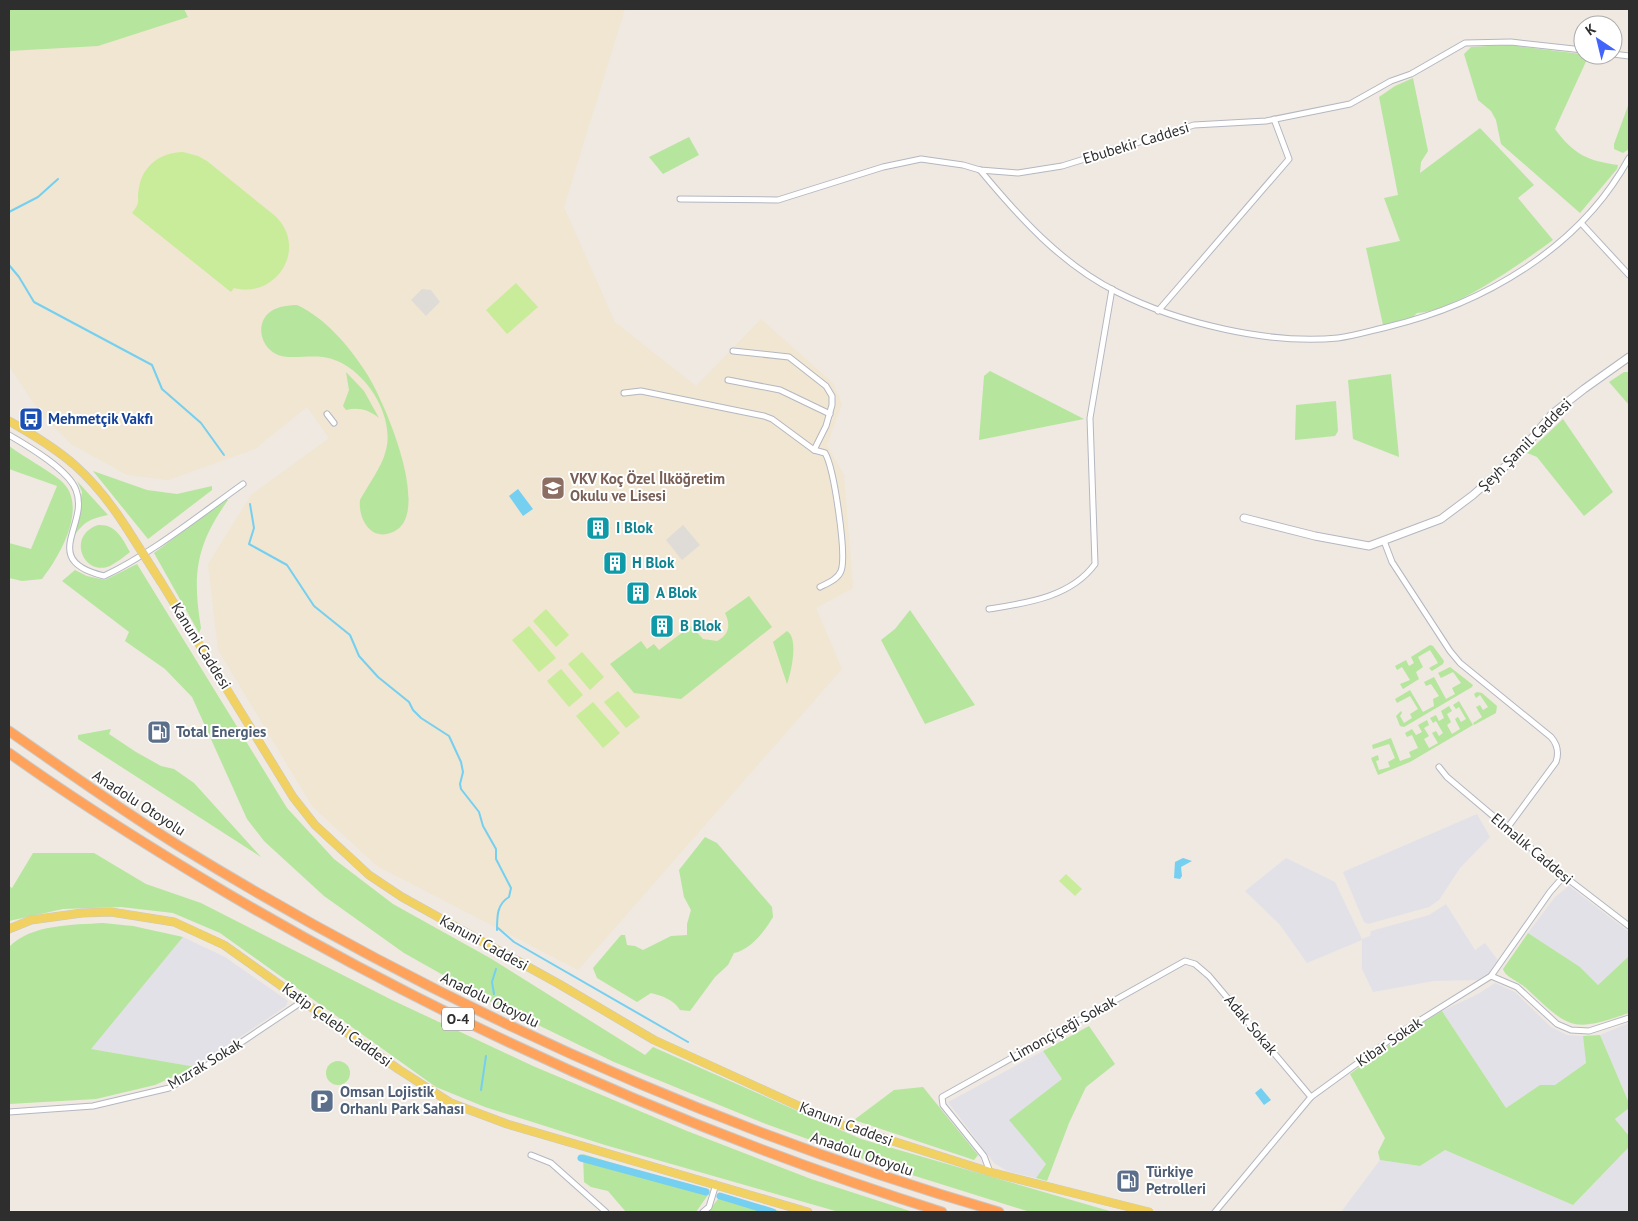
<svg xmlns="http://www.w3.org/2000/svg" width="1638" height="1221" font-family="'PT Sans',sans-serif">
<rect width="100%" height="100%" fill="#efe9e1"/>
<g fill="#e3e1e8">
<polygon points="1477,814 1490,837 1460,868 1439,900 1429,907 1368,924 1364,922 1343,872"/>
<polygon points="1286,858 1335,882 1362,939 1370,936 1371,931 1429,915 1446,904 1475,950 1485,943 1499,962 1491,972 1478,980 1434,981 1373,992 1362,969 1362,940 1307,963 1280,925 1245,891"/>
<polygon points="1569,886 1629,932 1629,956 1598,985 1580,967 1528,933 1555,897"/>
<polygon points="183,937 225,957 288,1001 286,1006 196,1067 90,1049"/>
<polygon points="1495,983 1515,992 1551,1027 1567,1035 1583,1036 1586,1063 1555,1086 1540,1085 1506,1108 1442,1011 1478,994"/>
<polygon points="1629,1023 1629,1103 1600,1035"/>
<polygon points="1043,1051 1062,1079 1046,1164 1036,1178 1007,1171 994,1163 948,1102"/>
<polygon points="1629,1108 1629,1136 1615,1119"/>
<polygon points="1629,1147 1629,1212 1341,1212 1380,1160 1420,1166 1445,1150 1573,1205"/>
</g>
<polygon fill="#f0e6d1" points="9,9 625,9 564,207 615,322 696,386 761,319 833,383 842,404 827,445 844,475 853,588 816,608 842,669 578,970 377,866 312,806 218,650 208,564 251,495 329,438 307,407 255,449 168,480 127,475 71,444 40,413 9,366"/>
<g fill="#b6e59e">
<polygon points="9,9 184,9 188,17 98,46 9,51"/>
<path d="M1509 45 1589 55 1555 129C1573 154 1588 161 1618 165L1617 169 1580 213 1501 144 1496 120 1491 111 1478 100 1464 54 1471 47Z"/>
<path d="M1413 78 1428 151 1421 162 1420 173 1480 128 1534 185 1518 198 1553 240C1523 262 1453 312 1417 313L1413 317 1383 325 1366 248 1400 241 1384 198 1398 195 1379 97 1395 86Z"/>
<polygon points="1629,103 1629,149 1623,153 1614,149 1614,144"/>
<polygon points="689,137 699,155 663,174 649,157"/>
<path d="M297 305C325 318 348 345 365 371 383 397 434 515 393 532 371 542 358 519 360 500 368 485 382 467 386 450 395 415 365 369 332 359 314 353 288 361 276 354 258 345 255 318 275 309 282 306 290 305 297 305Z"/>
<polygon points="990,371 1084,419 979,440 984,376"/>
<path d="M346 372 364 391 379 418C369 410 359 407 346 410L343 406 349 390Z"/>
<polygon points="1624,372 1629,372 1629,405 1609,382"/>
<polygon points="1391,374 1399,457 1353,439 1348,380"/>
<polygon points="1336,401 1338,431 1335,436 1295,440 1296,405"/>
<polygon points="1563,419 1613,492 1584,516 1537,457 1527,453"/>
<path d="M9 446C25 458 44 467 60 480 90 504 60 556 42 579L22 581 9 578V543L31 549 57 486 9 469Z"/>
<polygon points="93,471 147,490 177,494 212,486 212,490 148,539"/>
<path d="M77 481 108 515C93 518 84 521 75 535L82 492Z"/>
<path d="M225 500H228C196 545 192 574 201 628L199 633 154 553Z"/>
<path d="M98 525C116 524 122 538 130 552 124 557 117 562 110 566 84 577 66 536 98 525Z"/>
<polygon points="137,564 287,808 334,859 393,904 490,958 645,1055 653,1047 861,1139 1113,1212 1030,1212 880,1165 766,1124 614,1062 491,1002 404,953 324,896 264,841 247,819 192,697 165,669 125,641 129,632 62,581 75,570 87,576 105,580"/>
<path d="M749 596 772 627 681 699 634 693 610 664 641 641 647 649 654 644 659 650 691 626 703 639 717 641C729 635 731 625 725 613Z"/>
<polygon points="910,610 975,705 925,724 881,640 895,629"/>
<path d="M787 631C799 638 791 673 787 684L773 642Z"/>
<polygon points="1430,645 1433,646 1444,661 1443,664 1432,671 1429,668 1438,663 1430,650 1418,657 1423,667 1416,672 1419,679 1403,689 1400,684 1410,680 1402,667 1397,670 1395,666 1406,660 1409,666 1414,663 1411,657"/>
<polygon points="1450,667 1473,685 1472,687 1404,727 1400,726 1396,716 1401,711 1402,713 1400,716 1404,723 1412,718 1410,714 1418,709 1410,696 1397,703 1395,699 1410,690 1423,712 1434,706 1433,699 1439,696 1431,684 1426,686 1424,682 1434,677 1446,699 1455,694 1452,688 1461,683 1453,672 1441,678 1438,673"/>
<polygon points="1477,692 1482,693 1497,706 1496,713 1474,725 1473,723 1482,717 1476,707 1480,705 1483,710 1488,707 1480,695 1476,698 1474,694"/>
<polygon points="1459,701 1473,725 1410,762 1378,775 1371,758 1378,755 1379,760 1376,761 1379,770 1390,767 1388,762 1395,758 1389,744 1373,749 1372,745 1391,738 1400,761 1411,757 1409,752 1418,748 1412,735 1407,737 1405,733 1412,729 1416,735 1422,732 1418,725 1427,720 1429,725 1424,728 1429,736 1424,739 1429,748 1438,743 1432,733 1436,731 1439,736 1443,733 1436,721 1433,723 1430,718 1436,715 1439,721 1444,718 1441,711 1449,706 1452,711 1447,714 1451,722 1447,725 1452,734 1460,729 1455,719 1458,717 1461,722 1466,719 1459,707 1456,709 1453,705"/>
<polygon points="111,729 109,734 136,752 161,766 174,769 194,783 261,857 78,739 78,735"/>
<path d="M705 837 717 843 772 907 773 917C765 931 750 950 734 953L728 965 715 977 690 1011 680 1010C674 1000 663 996 651 993L637 1002 597 978 593 968 621 935H625L627 945 635 946 643 950 671 936 687 935V924L691 910 684 897 679 870Z"/>
<polygon points="33,853 94,853 146,884 201,903 392,1000 533,1066 687,1131 811,1179 913,1212 839,1212 605,1145 485,1107 436,1087 220,933 173,913 121,907 63,909 9,921 9,886 12,888"/>
<path d="M103 923 133 926 183 937 91 1049 196 1067 155 1085 96 1099 9 1104V947C31 924 73 925 103 923Z"/>
<path d="M1528 933 1580 967 1598 985 1629 956V1013C1571 1033 1570 1029 1526 988 1520 982 1505 977 1503 969Z"/>
<polygon points="1442,1011 1506,1108 1540,1085 1555,1085 1586,1063 1583,1036 1600,1035 1629,1103 1629,1108 1615,1119 1629,1136 1629,1147 1573,1205 1445,1150 1420,1166 1380,1160 1378,1152 1385,1138 1350,1074 1408,1031"/>
<polygon points="1089,1026 1115,1064 1086,1087 1069,1123 1047,1181 1036,1178 1046,1164 1009,1120 1062,1079 1043,1051"/>
<circle cx="338" cy="1073" r="12"/>
<polygon points="923,1087 978,1155 974,1160 854,1120 894,1090"/>
<polygon points="583,1154 709,1192 710,1192 696,1212 626,1212 608,1191 591,1187 584,1182"/>
<polygon points="721,1195 783,1212 708,1212"/>
</g>
<g fill="#c9ec9a">
<path d="M183 152 198 156 207 161 274 215C309 246 278 299 234 288L231 292 132 213C142 200 136 202 139 188 142 166 161 152 183 152Z"/>
<polygon points="516,283 538,307 507,334 486,310"/>
<polygon points="546,609 569,635 556,647 533,621"/>
<polygon points="529,626 556,658 539,672 512,640"/>
<polygon points="582,652 604,677 590,690 568,664"/>
<polygon points="561,669 583,695 569,707 547,681"/>
<polygon points="618,691 640,717 626,728 604,702"/>
<polygon points="593,702 620,733 603,748 576,716"/>
<polygon points="1066,874 1082,889 1075,896 1059,881"/>
</g>
<g fill="#dfdcd8">
<polygon points="422,289 431,290 440,302 426,316 411,300"/>
<polygon points="683,525 700,545 682,560 666,540"/>
</g>
<g fill="#75cff0">
<polygon points="518,489 533,509 523,516 509,496"/>
<polygon points="1183,858 1192,861 1181,867 1182,876 1180,879 1174,878 1175,862"/>
<polygon points="1261,1088 1271,1100 1264,1105 1255,1093"/>
</g>
<g fill="none" stroke-linecap="round" stroke-linejoin="round">
<g stroke="#75cff0" stroke-width="2">
<polyline points="9,212 38,197 58,179"/>
<polyline points="9,265 19,277 34,302 152,365 162,389 201,423 224,455"/>
<path d="M250 504 254 528 249 544 287 565 314 606 350 635 359 656 378 677 409 702 413 710 421 718 449 736 461 762 463 772 460 784 461 789 479 812 483 826 496 849V859L511 888 509 897C497 904 497 916 497 930"/>
<polyline points="498,928 514,942 688,1042"/>
<polyline points="494,994 492,982 496,969"/>
<polyline points="481,1090 486,1056"/>
</g>
<g stroke="#75cff0" stroke-width="7">
<polyline points="581,1158 706,1192"/>
<polyline points="720,1196 773,1212"/>
</g>
<g stroke="#b4b7c1" stroke-width="7">
<g id="street">
<polyline points="1613,54 1629,56"/>
<path d="M980 170C1019 217 1061 264 1117 292 1178 323 1270 345 1338 338 1354 336 1370 331 1387 327 1484 304 1580 248 1629 158"/>
<polyline points="680,199 778,200 883,167 921,159 963,165 980,170 1018,173 1062,166 1194,125 1266,121 1350,104 1391,81 1411,74 1465,43 1511,42 1583,50"/>
<polyline points="1581,223 1629,275"/>
<polyline points="1158,311 1289,159 1274,119"/>
<polyline points="733,351 789,357 826,386 832,396 832,405 826,426 814,450"/>
<polyline points="728,380 780,390 830,414"/>
<path d="M624 393 641 391 764 416 772 419 814 450 825 453C834 468 847 555 841 571 838 579 828 583 820 587"/>
<polyline points="327,414 334,423"/>
<path d="M9 435C28 446 69 470 76 490 90 525 38 560 104 576 154 552 198 516 243 484"/>
<path d="M1384 541 1392 562 1450 651 1460 663 1551 737C1558 745 1559 753 1556 762L1508 827"/>
<path d="M989 609C1027 603 1071 597 1095 564L1090 418 1112 289"/>
<polyline points="1439,767 1447,777 1564,876 1629,926"/>
<polyline points="1491,976 1517,987 1557,1024 1571,1030 1589,1031 1629,1018"/>
<polyline points="9,1112 93,1106 169,1088 194,1074 303,1001"/>
<polyline points="531,1155 551,1163 606,1212"/>
<polyline points="990,1172 984,1156 943,1105 942,1097 1185,961 1195,964 1209,976 1311,1097"/>
<polyline points="703,1212 709,1207 716,1184"/>
<polyline points="1215,1212 1311,1097 1395,1036 1491,976 1550,892 1564,876"/>
</g>
</g>
<g stroke="#b4b7c1" stroke-width="9">
<polyline id="secondary" points="1244,518 1315,536 1369,546 1441,519 1473,495 1518,455 1552,414 1584,389 1629,357"/>
</g>
<g stroke="#c9c9c9" stroke-width="9">
<g id="primary">
<path d="M9 421C64 452 91 473 126 527"/>
<polyline points="161,582 293,797 315,825 369,875 402,897 559,984 654,1040 836,1123 990,1172 1149,1212"/>
<polyline points="9,929 31,920 82,913 111,912 174,922 224,945 398,1069 451,1103 507,1124 808,1212"/>
</g>
</g>
<g stroke="#c9c9c9" stroke-width="11">
<g id="highway">
<path d="M9 731C65 770 121 810 179 846 435 1003 711 1128 999 1212"/>
<path d="M9 753C79 803 151 848 225 892 454 1027 689 1132 942 1212"/>
</g>
</g>
<use href="#street" stroke="#fff" stroke-width="5"/>
<use href="#secondary" stroke="#fff" stroke-width="7"/>
<use href="#primary" stroke="#f2d163" stroke-width="8"/>
<use href="#highway" stroke="#ffa35c" stroke-width="9"/>
<g stroke="#c9c9c9" stroke-width="9" stroke-linecap="butt">
<polyline id="primary-bridge" points="126,527 161,582"/>
</g>
<use href="#primary-bridge" stroke="#f2d163" stroke-width="8"/>
</g>
<defs>
<g id="bus-square" transform="scale(1.25)"><rect x="-9" y="-9" width="18" height="18" rx="4" fill="#1a4fb4" stroke="#fff"/><path d="M-5-6H5V4H4V6H2V4H-2V6H-4V4H-5ZM-3.5-4V0h7V-4ZM-3.5 1.2v1.5H-2V1.2ZM2 1.2v1.5H3.5V1.2Z" fill="#fff"/></g>
<g id="school-square" transform="scale(1.25)"><rect x="-9" y="-9" width="18" height="18" rx="4" fill="#8d6e63" stroke="#fff"/><path d="M0-5L7-2L0 1L-7-2ZM-4 1L0 2.5L4 1V4Q0 6-4 4Z" fill="#fff"/></g>
<g id="building-square" transform="scale(1.25)"><rect x="-9" y="-9" width="18" height="18" rx="4" fill="#0f9aa8" stroke="#fff"/><path d="M-4-6H4V6H1V3H-1V6H-4ZM-2.5-4.3h1.7v1.8h-1.7ZM.8-4.3h1.7v1.8H.8ZM-2.5-1h1.7V.8h-1.7ZM.8-1h1.7V.8H.8Z" fill="#fff"/></g>
<g id="fuel-square" transform="scale(1.25)"><rect x="-9" y="-9" width="18" height="18" rx="4" fill="#5c6f8a" stroke="#fff"/><path d="M-5.5-6h7V0h2V4h1.3V-2.5L3-4.5l.8-.8L6-3V5H2.5V1h-1V6h-7ZM-4.2-4.7v3.2H.2V-4.7Z" fill="#fff"/></g>
<g id="parking-square" transform="scale(1.25)"><rect x="-9" y="-9" width="18" height="18" rx="4" fill="#5c6f8a" stroke="#fff"/><path d="M-3.5-5.5H1a3.5 3.5 0 0 1 0 7H-1V5.5H-3.5ZM-1-3.4V-.6H.8a1.4 1.4 0 0 0 0-2.8Z" fill="#fff"/></g>
</defs>
<g fill-rule="evenodd">
<use href="#bus-square" x="31" y="419"/>
<use href="#school-square" x="553" y="488"/>
<use href="#building-square" x="598" y="528"/>
<use href="#building-square" x="615" y="563"/>
<use href="#building-square" x="638" y="593"/>
<use href="#building-square" x="662" y="626"/>
<use href="#fuel-square" x="159" y="732"/>
<use href="#parking-square" x="322" y="1101"/>
<use href="#fuel-square" x="1128" y="1181"/>
</g>
<g text-anchor="middle" stroke-width="4" stroke-linejoin="round" paint-order="stroke">
<rect fill="#fff" stroke="#6d6d6d" stroke-width="1" x="442" y="1007.5" width="32" height="23" rx="4"/>
<g font-size="14" font-weight="bold" fill="#2e2e2e">
<text x="458" y="1024">O-4</text>
</g>
<g font-size="15" fill="#2e2e2e" stroke="#fff">
<text transform="translate(1136 143) rotate(-17)" y="5">Ebubekir Caddesi</text>
<text transform="translate(1525 445) rotate(-45)" y="5">Şeyh Şamil Caddesi</text>
<text transform="translate(201 646) rotate(58)" y="5">Kanuni Caddesi</text>
<text transform="translate(139 803) rotate(33)" y="5">Anadolu Otoyolu</text>
<text transform="translate(1532 849) rotate(40)" y="5">Elmalık Caddesi</text>
<text transform="translate(484 943) rotate(29)" y="5">Kanuni Caddesi</text>
<text transform="translate(490 1000) rotate(26)" y="5">Anadolu Otoyolu</text>
<text transform="translate(337 1025) rotate(36)" y="5">Katip Çelebi Caddesi</text>
<text transform="translate(1251 1025) rotate(50)" y="5">Adak Sokak</text>
<text transform="translate(1063 1029) rotate(-29)" y="5">Limonçiçeği Sokak</text>
<text transform="translate(1389 1042) rotate(-34)" y="5">Kibar Sokak</text>
<text transform="translate(205 1064) rotate(-31)" y="5">Mızrak Sokak</text>
<text transform="translate(846 1124) rotate(21)" y="5">Kanuni Caddesi</text>
<text transform="translate(862 1154) rotate(19)" y="5">Anadolu Otoyolu</text>
</g>
<g font-size="15" font-weight="bold" fill="#164399" stroke="#fff" text-anchor="start">
<text x="48" y="424">Mehmetçik Vakfı</text>
</g>
<g font-size="15" font-weight="bold" fill="#785e54" stroke="#fff" text-anchor="start">
<text x="570" y="484">VKV Koç Özel İlköğretim<tspan x="570" dy="17">Okulu ve Lisesi</tspan></text>
</g>
<g font-size="15" font-weight="bold" fill="#0d838f" stroke="#fff" text-anchor="start">
<text x="616" y="533">I Blok</text>
<text x="632" y="568">H Blok</text>
<text x="656" y="598">A Blok</text>
<text x="680" y="631">B Blok</text>
</g>
<g font-size="15" font-weight="bold" fill="#4e5e75" stroke="#fff" text-anchor="start">
<text x="176" y="737">Total Energies</text>
<text x="340" y="1097">Omsan Lojistik<tspan x="340" dy="17">Orhanlı Park Sahası</tspan></text>
<text x="1146" y="1177">Türkiye<tspan x="1146" dy="17">Petrolleri</tspan></text>
</g>
</g>
<rect width="1638" height="1221" fill="none" stroke="#2e2e2e" stroke-width="20"/>
<g transform="translate(1598 40) rotate(325)"><circle r="24" fill="#ffffff" stroke="#ababab"/>
<path d="M0-4L9 19L0 12L-9 19Z" fill="#4264fb"/>
<text y="-8" font-size="14" font-weight="bold" text-anchor="middle" fill="#2e2e2e">K</text>
</g>
</svg>
